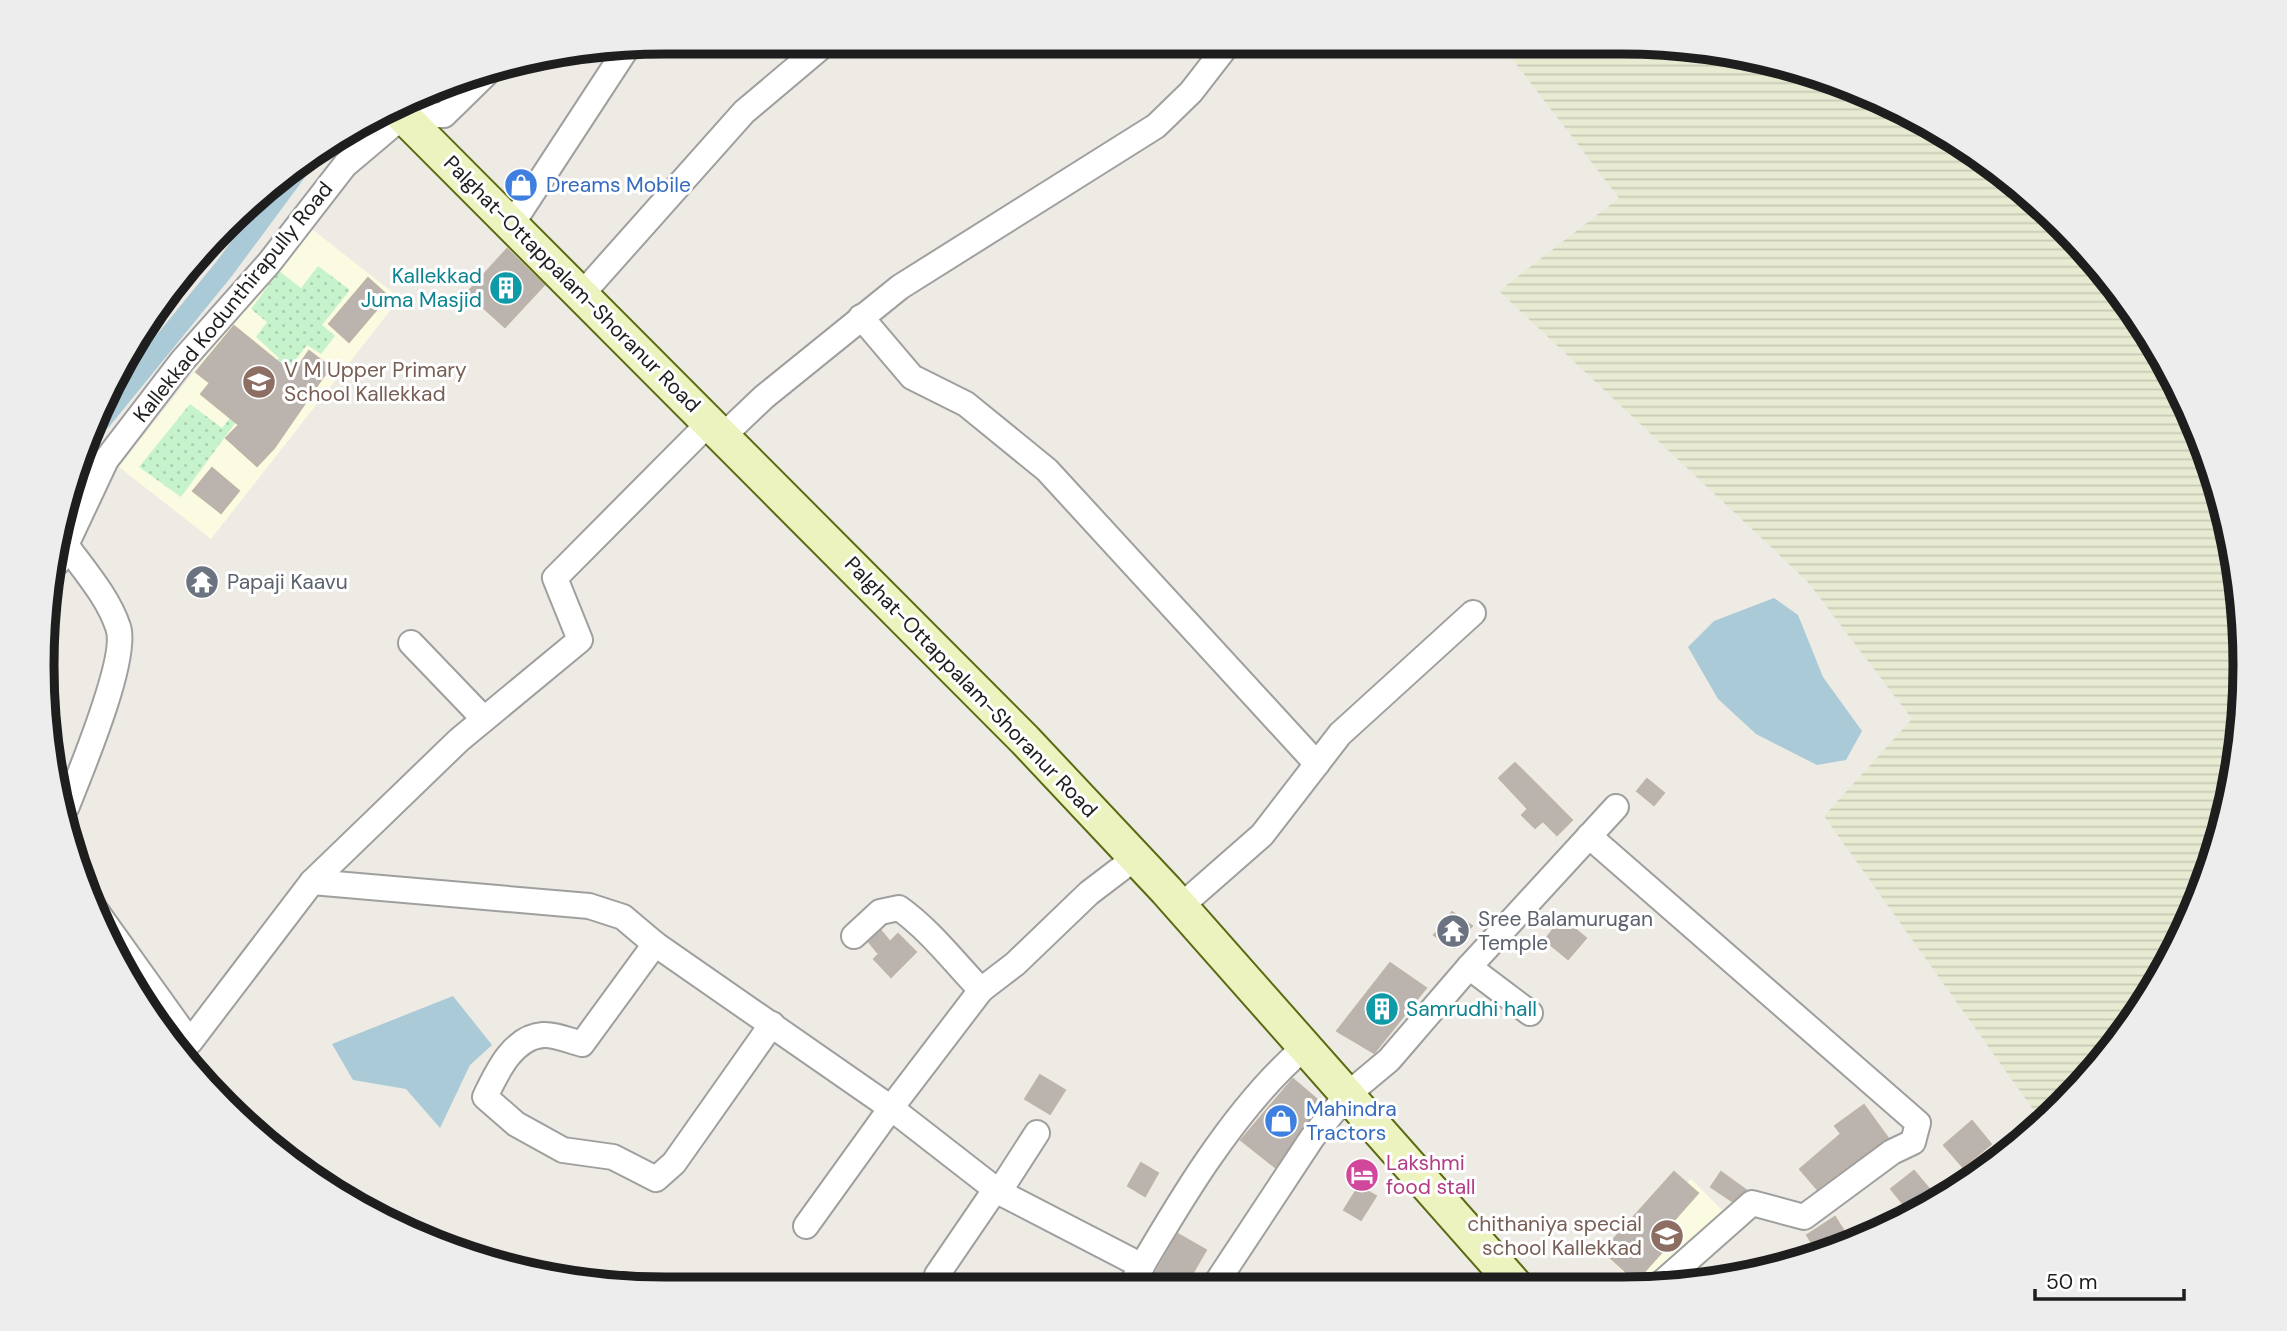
<svg xmlns="http://www.w3.org/2000/svg" width="2287" height="1331" font-family="'DM Sans',sans-serif">
<defs>
<pattern id="farmland-rules" width="6" height="5" patternUnits="userSpaceOnUse" patternTransform="scale(1.75)"><rect width="6" height="5" fill="#e8ebd2"/><path d="M0 2.5h6" fill="none" stroke="#c7c9b4"/></pattern>
<pattern id="park-dots" width="8" height="8" patternUnits="userSpaceOnUse" patternTransform="scale(1.75)"><rect width="8" height="8" fill="#c6f3cc"/><path d="M2 2h.1M6 6h.1" fill="none" stroke="#aad0af" stroke-width="1.8" stroke-linecap="round"/></pattern>
</defs>
<rect width="100%" height="100%" fill="#eeebe5"/>
<g fill="#fafbe0">
<polygon points="308,226 400,298 211,539 119,467"/>
<polygon points="1691,1179 1724,1212 1649,1288 1639,1288 1610,1259"/>
</g>
<polygon fill="url(#farmland-rules)" points="1500,43 1663,43 1822,75 1968,147 2062,224 2140,319 2197,427 2233,543 2245,665 2233,787 2198,904 2140,1012 2062,1107 2042,1122 1824,816 1912,719 1807,581 1499,291 1619,198"/>
<polygon fill="url(#park-dots)" points="318,266 350,290 322,325 335,336 321,354 307,345 249,420 241,415 181,497 139,467 190,404 222,428 279,358 256,337 267,322 251,309 279,271 301,288"/>
<g fill="#aacad7">
<polygon points="1774,598 1798,615 1823,677 1862,731 1846,760 1817,765 1756,734 1718,699 1688,647 1714,621"/>
<polygon points="453,996 492,1045 470,1065 440,1128 406,1089 353,1080 332,1044"/>
</g>
<g fill="none" stroke-linecap="round" stroke-linejoin="round">
<polyline stroke="#aacad7" stroke-width="21" points="101,420 224,269 304,161"/>
</g>
<g fill="#bbb4ae" stroke="#beb3a9" stroke-width="2">
<polygon points="507,249 544,285 505,327 467,293"/>
<polygon points="368,278 388,296 349,342 329,324"/>
<polygon points="234,326 293,374 309,351 330,367 274,448 257,466 226,438 239,425 201,394 210,383 196,372"/>
<polygon points="212,468 239,491 221,513 193,491"/>
<polygon points="1515,763 1572,820 1557,835 1543,821 1535,828 1522,815 1528,809 1499,778"/>
<polygon points="1647,779 1664,793 1654,805 1637,791"/>
<polygon points="1452,912 1472,926 1454,948 1434,935"/>
<polygon points="1562,918 1586,938 1568,959 1545,940"/>
<polygon points="881,931 890,942 898,934 916,952 891,977 874,959 879,954 869,942"/>
<polygon points="1390,963 1426,988 1374,1053 1337,1031"/>
<polygon points="1040,1075 1065,1090 1050,1114 1025,1099"/>
<polygon points="1293,1079 1321,1103 1275,1167 1241,1140"/>
<polygon points="1864,1105 1888,1138 1817,1189 1800,1169 1841,1134 1835,1126"/>
<polygon points="1972,1121 1991,1144 1963,1167 1944,1145"/>
<polygon points="1141,1163 1158,1173 1145,1196 1128,1186"/>
<polygon points="1914,1171 1937,1198 1912,1215 1891,1189"/>
<polygon points="1674,1172 1698,1193 1652,1245 1661,1253 1636,1281 1603,1251"/>
<polygon points="1721,1172 1746,1190 1732,1201 1711,1187"/>
<polygon points="1359,1186 1376,1196 1361,1220 1344,1210"/>
<polygon points="1835,1217 1849,1239 1820,1256 1807,1235"/>
<polygon points="1178,1234 1206,1250 1184,1288 1171,1288 1153,1277"/>
</g>
<g fill="none" stroke-linecap="round" stroke-linejoin="round">
<g stroke="#9f9f9f" stroke-width="28">
<g id="minor">
<polyline points="512,224 627,48"/>
<polyline points="582,294 744,112 827,42"/>
<polyline points="861,317 912,377 966,404 1047,470 1317,764"/>
<polyline points="723,436 764,397 900,287 1156,126 1191,92 1229,43"/>
<path d="M66 545C84 570 108 597 118 627 129 657 80 773 67 806"/>
<polyline points="58,562 106,460 182,361 269,263 345,165 403,116 444,115 489,71"/>
<polyline points="411,643 484,719"/>
<polyline points="1589,836 1918,1123 1913,1142 1892,1152 1804,1217 1752,1203 1656,1288"/>
<polyline points="312,882 589,906 623,917 655,944 891,1108 806,1226"/>
<polyline points="89,901 190,1042 312,882 459,740 580,640 555,578 710,422"/>
<polyline points="1181,906 1262,835 1340,734 1473,613"/>
<path d="M854 936 880 912 899 908C931 931 954 962 981 990"/>
<path d="M655 944 582 1044C570 1041 555 1034 543 1035 513 1037 497 1072 485 1097L516 1124 563 1150 613 1157 656 1179 674 1163 772 1024"/>
<polyline points="1469,967 1530,1013"/>
<polyline points="1037,1133 999,1192 891,1108 981,990 1015,964 1089,893 1135,858"/>
<polyline points="999,1192 1142,1266"/>
<polyline points="937,1275 995,1190"/>
<path d="M1129 1288C1176 1207 1234 1107 1305 1047"/>
<polyline points="1213,1288 1312,1138 1347,1095 1389,1060 1469,967 1616,807"/>
</g>
</g>
<g stroke="#5b6a10" stroke-width="37">
<polyline id="secondary" points="398,111 1025,740 1166,890 1518,1288"/>
</g>
<use href="#minor" stroke="#fff" stroke-width="24"/>
<use href="#secondary" stroke="#edf3be" stroke-width="33"/>
</g>
<defs>
<g id="shop-disc" transform="scale(1.75)"><circle r="9.5" fill="#3f7fe0" stroke="#fff"/><path d="M-5-2.5h2.3a2.7 3.5 0 0 1 5.4 0H5L5.5 6h-11ZM-1.5-2.5h3a1.5 2.3 0 0 0-3 0Z" fill="#fff"/></g>
<g id="building-disc" transform="scale(1.75)"><circle r="9.5" fill="#0f9aa8" stroke="#fff"/><path d="M-4-6H4V6H1V3H-1V6H-4ZM-2.5-4.3h1.7v1.8h-1.7ZM.8-4.3h1.7v1.8H.8ZM-2.5-1h1.7V.8h-1.7ZM.8-1h1.7V.8H.8Z" fill="#fff"/></g>
<g id="school-disc" transform="scale(1.75)"><circle r="9.5" fill="#8d6e63" stroke="#fff"/><path d="M0-5L7-2L0 1L-7-2ZM-4 1L0 2.5L4 1V4Q0 6-4 4Z" fill="#fff"/></g>
<g id="temple-disc" transform="scale(1.75)"><circle r="9.5" fill="#6b7280" stroke="#fff"/><path d="M0-6L5-2H3V0L6.5 2.5H4V6H1.5V3h-3V6H-4V2.5H-6.5L-3 0V-2H-5Z" fill="#fff"/></g>
<g id="hotel-disc" transform="scale(1.75)"><circle r="9.5" fill="#d1479c" stroke="#fff"/><path d="M-6-4.5h1.5V1H6V5H4.5V3h-9V5H-6ZM-4 0a1.8 1.8 0 1 1 3.6 0ZM.5 0V-2.5h3Q6-2.5 6 0Z" fill="#fff"/></g>
</defs>
<g fill-rule="evenodd">
<use href="#shop-disc" x="521" y="185"/>
<use href="#building-disc" x="506" y="288"/>
<use href="#school-disc" x="259" y="382"/>
<use href="#temple-disc" x="202" y="582"/>
<use href="#temple-disc" x="1453" y="931"/>
<use href="#building-disc" x="1382" y="1009"/>
<use href="#shop-disc" x="1281" y="1121"/>
<use href="#hotel-disc" x="1362" y="1175"/>
<use href="#school-disc" x="1667" y="1236"/>
</g>
<g text-anchor="middle" stroke-width="6" stroke-linejoin="round" paint-order="stroke">
<g font-size="21" fill="#366cbe" stroke="#fff" text-anchor="start">
<text x="546" y="192">Dreams Mobile</text>
<text x="1306" y="1116">Mahindra<tspan x="1306" dy="24">Tractors</tspan></text>
</g>
<g font-size="21" fill="#0d838f" stroke="#fff" text-anchor="end">
<text x="482" y="283">Kallekkad<tspan x="482" dy="24">Juma Masjid</tspan></text>
<text x="1406" y="1016" text-anchor="start">Samrudhi hall</text>
</g>
<g font-size="21" fill="#1e1e1e" stroke="#fff">
<text transform="translate(572 284) rotate(45)" y="7">Palghat-Ottappalam-Shoranur Road</text>
<text transform="translate(233 302) rotate(-51)" y="7">Kallekkad Kodunthirapully Road</text>
<text transform="translate(971 687) rotate(46)" y="7">Palghat-Ottappalam-Shoranur Road</text>
</g>
<g font-size="21" fill="#785e54" stroke="#fff" text-anchor="start">
<text x="284" y="377">V M Upper Primary<tspan x="284" dy="24">School Kallekkad</tspan></text>
<text x="1642" y="1231" text-anchor="end">chithaniya special<tspan x="1642" dy="24">school Kallekkad</tspan></text>
</g>
<g font-size="21" fill="#5b616d" stroke="#fff" text-anchor="start">
<text x="227" y="589">Papaji Kaavu</text>
<text x="1478" y="926">Sree Balamurugan<tspan x="1478" dy="24">Temple</tspan></text>
</g>
<g font-size="21" fill="#b23c85" stroke="#fff" text-anchor="start">
<text x="1386" y="1170">Lakshmi<tspan x="1386" dy="24">food stall</tspan></text>
</g>
</g>
<path d="M0 0H2287V1331H0ZM665 54H1622A611 611 0 0 1 2233 665V666A611 611 0 0 1 1622 1277H665A611 611 0 0 1 54 666V665A611 611 0 0 1 665 54Z" fill="#ededed" fill-rule="evenodd"/>
<path fill="none" stroke="#1e1e1e" stroke-width="9" d="M665 54H1622A611 611 0 0 1 2233 665V666A611 611 0 0 1 1622 1277H665A611 611 0 0 1 54 666V665A611 611 0 0 1 665 54Z"/>
<path d="M2035 1289v10h149v-10" fill="none" stroke="#1e1e1e" stroke-width="3.5"/>
<text x="2046" y="1289" font-size="21" fill="#1e1e1e" stroke="#ffffff" stroke-width="5" paint-order="stroke">50 m</text>
</svg>
